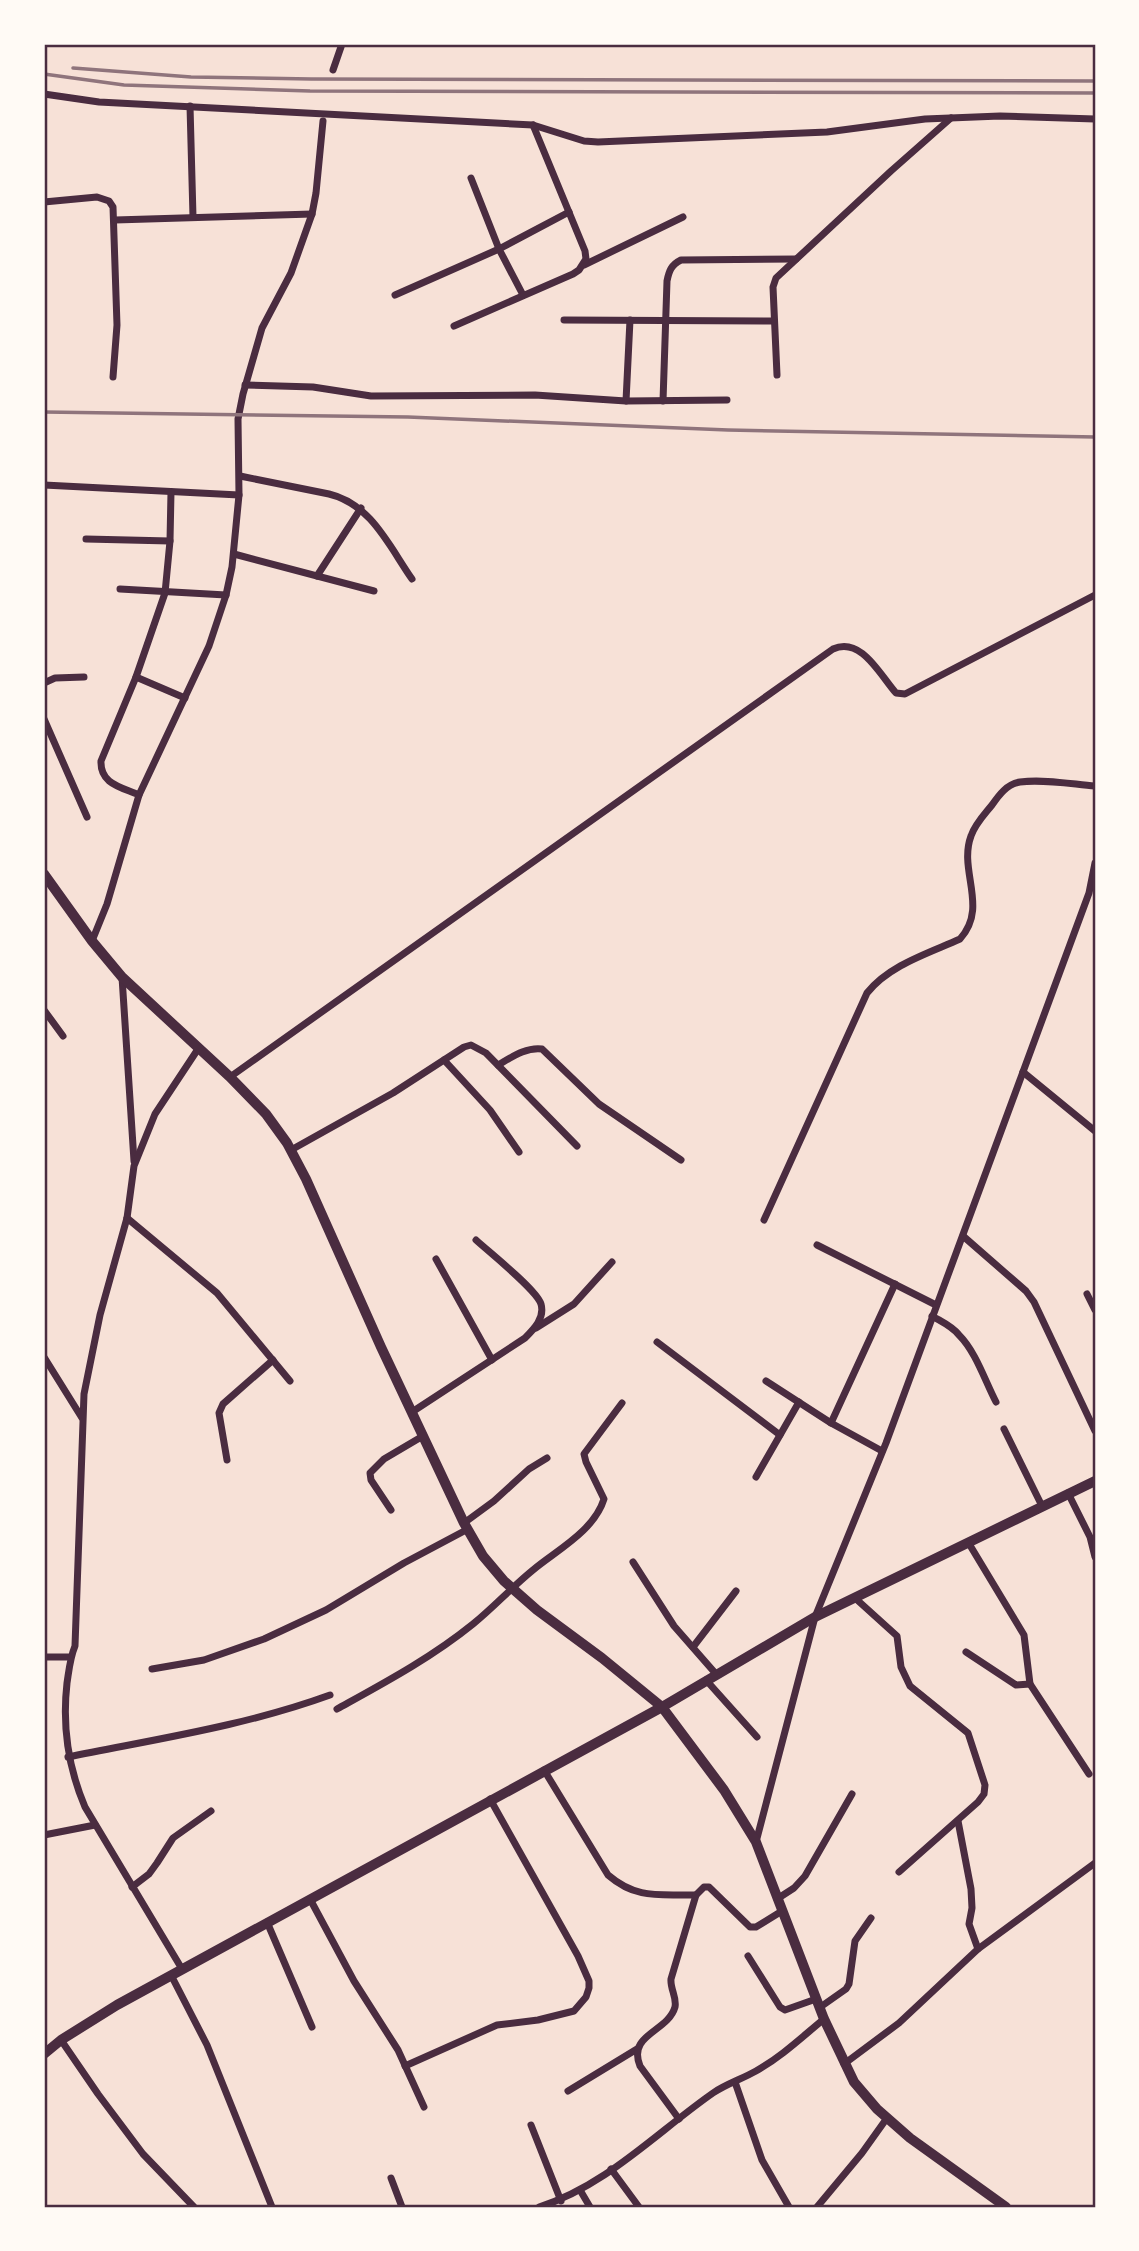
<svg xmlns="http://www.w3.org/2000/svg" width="1139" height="2251" font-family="'Titillium Web',sans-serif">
<rect width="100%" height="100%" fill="#f7e1d7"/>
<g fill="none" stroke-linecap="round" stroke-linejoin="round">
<g stroke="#4a2c40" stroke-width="7">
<polyline points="333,70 342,44"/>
<polyline points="44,94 99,102 533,125 584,141 598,142 827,132 925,119 1000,116 1095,119"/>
<polyline points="190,106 193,217"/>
<polyline points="471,178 499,249 523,295"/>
<polyline points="44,202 97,197 109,201 113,207 117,325 113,377"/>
<polyline points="115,220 312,214"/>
<polyline points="584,265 683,217"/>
<polyline points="395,295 499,249 569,212"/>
<polyline points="564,320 774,321"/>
<polyline points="454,326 573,274 579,270 586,259 585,251 533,125"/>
<polyline points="777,375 773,287 776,278 891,171 951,118"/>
<polyline points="245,385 313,387 371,396 535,395 626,401 727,400"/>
<polyline points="626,401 630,320"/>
<path d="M663 401 667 281C669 271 671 265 681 260L796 259"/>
<path d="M240 476 329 494C371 504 389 546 412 579"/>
<polyline points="44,485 239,495"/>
<polyline points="86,539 170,541"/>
<polyline points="234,554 374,591"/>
<polyline points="317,576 361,508"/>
<polyline points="120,589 226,595"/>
<polyline points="136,677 185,698"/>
<polyline points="44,683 55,678 84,677"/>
<polyline points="44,719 87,817"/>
<path d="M139 795C121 787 100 784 101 761L136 677 165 593 170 541 171 492"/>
<polyline points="92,941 107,904 139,795 209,646 226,595 232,567 239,495 238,419 243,394 262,328 291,273 312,214 316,193 323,121"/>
<polyline points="122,977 134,1161"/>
<polyline points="44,1010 63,1036"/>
<polyline points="444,1060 490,1110 519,1152"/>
<path d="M498 1065C512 1057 526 1047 542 1049L599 1104 681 1160"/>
<polyline points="1023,1072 1095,1131"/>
<path d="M230 1077 833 649C861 636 880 675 896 693L905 694 1095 595"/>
<polyline points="291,1150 393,1093 464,1047 471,1045 486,1053 577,1146"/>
<polyline points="127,1218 217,1293 290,1381"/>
<path d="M764 1220 867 993C889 965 929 953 960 939 989 907 958 871 971 836 975 824 984 815 992 805 999 795 1007 784 1020 782 1044 779 1071 784 1095 786"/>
<polyline points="963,1236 1026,1291 1034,1302 1095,1431"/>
<polyline points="817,1245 936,1305"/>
<polyline points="436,1259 492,1360"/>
<polyline points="1087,1294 1095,1310"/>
<path d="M932 1316C942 1322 952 1326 959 1335 976 1352 985 1381 996 1402"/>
<polyline points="536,1328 574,1304 612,1262"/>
<polyline points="657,1342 780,1435"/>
<polyline points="44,1357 82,1418"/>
<polyline points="766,1381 831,1423 882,1451"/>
<path d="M412 1412 525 1338C534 1329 545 1318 541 1304 537 1290 489 1252 476 1240"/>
<polyline points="831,1423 895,1284"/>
<polyline points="1004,1429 1042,1506"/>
<polyline points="227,1460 219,1413 223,1404 273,1360"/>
<polyline points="756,1477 799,1402"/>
<polyline points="1068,1493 1090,1537 1095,1557"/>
<polyline points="391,1510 371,1480 370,1473 384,1459 423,1436"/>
<polyline points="464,1523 494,1501 529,1469 547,1458"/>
<polyline points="968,1542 1024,1635 1030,1684 1089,1774"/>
<polyline points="633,1562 674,1626 716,1674"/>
<polyline points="855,1598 897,1636 901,1667 910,1686 968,1733 985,1785 984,1794 978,1802 899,1872"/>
<polyline points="693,1647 736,1591"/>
<polyline points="966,1652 1016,1685 1030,1684"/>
<polyline points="44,1657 70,1657"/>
<polyline points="152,1669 204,1660 264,1639 326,1610 404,1563 468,1529"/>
<polyline points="706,1680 757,1737"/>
<path d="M337 1709C384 1683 431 1658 473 1624 494 1607 512 1587 533 1570 557 1550 594 1531 604 1499L586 1462 584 1454 622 1403"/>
<path d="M68 1757C156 1739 245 1726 330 1695"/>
<path d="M544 1770 608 1875C637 1900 660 1894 696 1895"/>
<polyline points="958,1821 971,1889 972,1908 969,1924 978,1949"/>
<polyline points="44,1835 95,1825"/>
<polyline points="756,1842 815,1617 886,1443 1089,893 1095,863"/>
<polyline points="132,1887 149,1874 157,1863 173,1838 211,1811"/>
<polyline points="310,1899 354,1981 398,2050 424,2107"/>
<polyline points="777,1899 794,1888 805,1876 852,1794"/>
<polyline points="267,1922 312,2027"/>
<polyline points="748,1956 780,2007 785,2010 816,1999"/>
<path d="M182 1969 85 1807C68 1767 62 1727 67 1683 69 1670 70 1658 75 1646L84 1394 100 1315 127 1218 134 1166 155 1114 198 1049"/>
<polyline points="171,1975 207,2045 272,2207"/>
<polyline points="819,2008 846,1989 849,1984 855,1941 871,1918"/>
<polyline points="61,2040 98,2094 143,2154 194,2207"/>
<polyline points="844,2064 899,2023 978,1949 1095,1863"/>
<polyline points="405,2066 497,2025 538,2020 574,2011 586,1997 589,1988 589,1981 578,1956 490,1799"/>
<polyline points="735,2082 762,2160 789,2207"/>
<polyline points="568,2091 637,2049"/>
<path d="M679 2119 640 2066C627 2034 668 2032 675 2007 677 1997 670 1989 671 1979L696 1895 704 1887H709L750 1927H756L782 1911"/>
<polyline points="531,2125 561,2201"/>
<polyline points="611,2169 639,2207"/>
<polyline points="391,2178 402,2207"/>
<polyline points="580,2190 590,2207"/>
<path d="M539 2207C606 2186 657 2132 713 2093 726 2084 742 2079 756 2071 781 2057 802 2037 824 2019"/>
<polyline points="817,2207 862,2153 887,2118"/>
</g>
<g stroke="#4a2c40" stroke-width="10">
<polyline points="44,874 92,941 122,977 230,1077 266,1114 287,1143 306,1179 381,1347 464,1523 483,1556 504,1581 537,1610 602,1658 662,1707 724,1790 756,1842 824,2019 854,2082 877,2109 910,2138 1006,2207"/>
<polyline points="44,2054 61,2040 117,2005 662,1707 815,1617 1095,1481"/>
</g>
<g stroke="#8f747c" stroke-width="3.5">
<polyline points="73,68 191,77 311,79 1095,81"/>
<polyline points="44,74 124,85 310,91 1095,93"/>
<polyline points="44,412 408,417 728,430 1095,437"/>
</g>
</g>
<rect width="1139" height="2251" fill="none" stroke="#fffaf5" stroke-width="91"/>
<rect x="46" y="46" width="1048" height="2160" fill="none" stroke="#4a2c40" stroke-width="2.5"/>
</svg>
